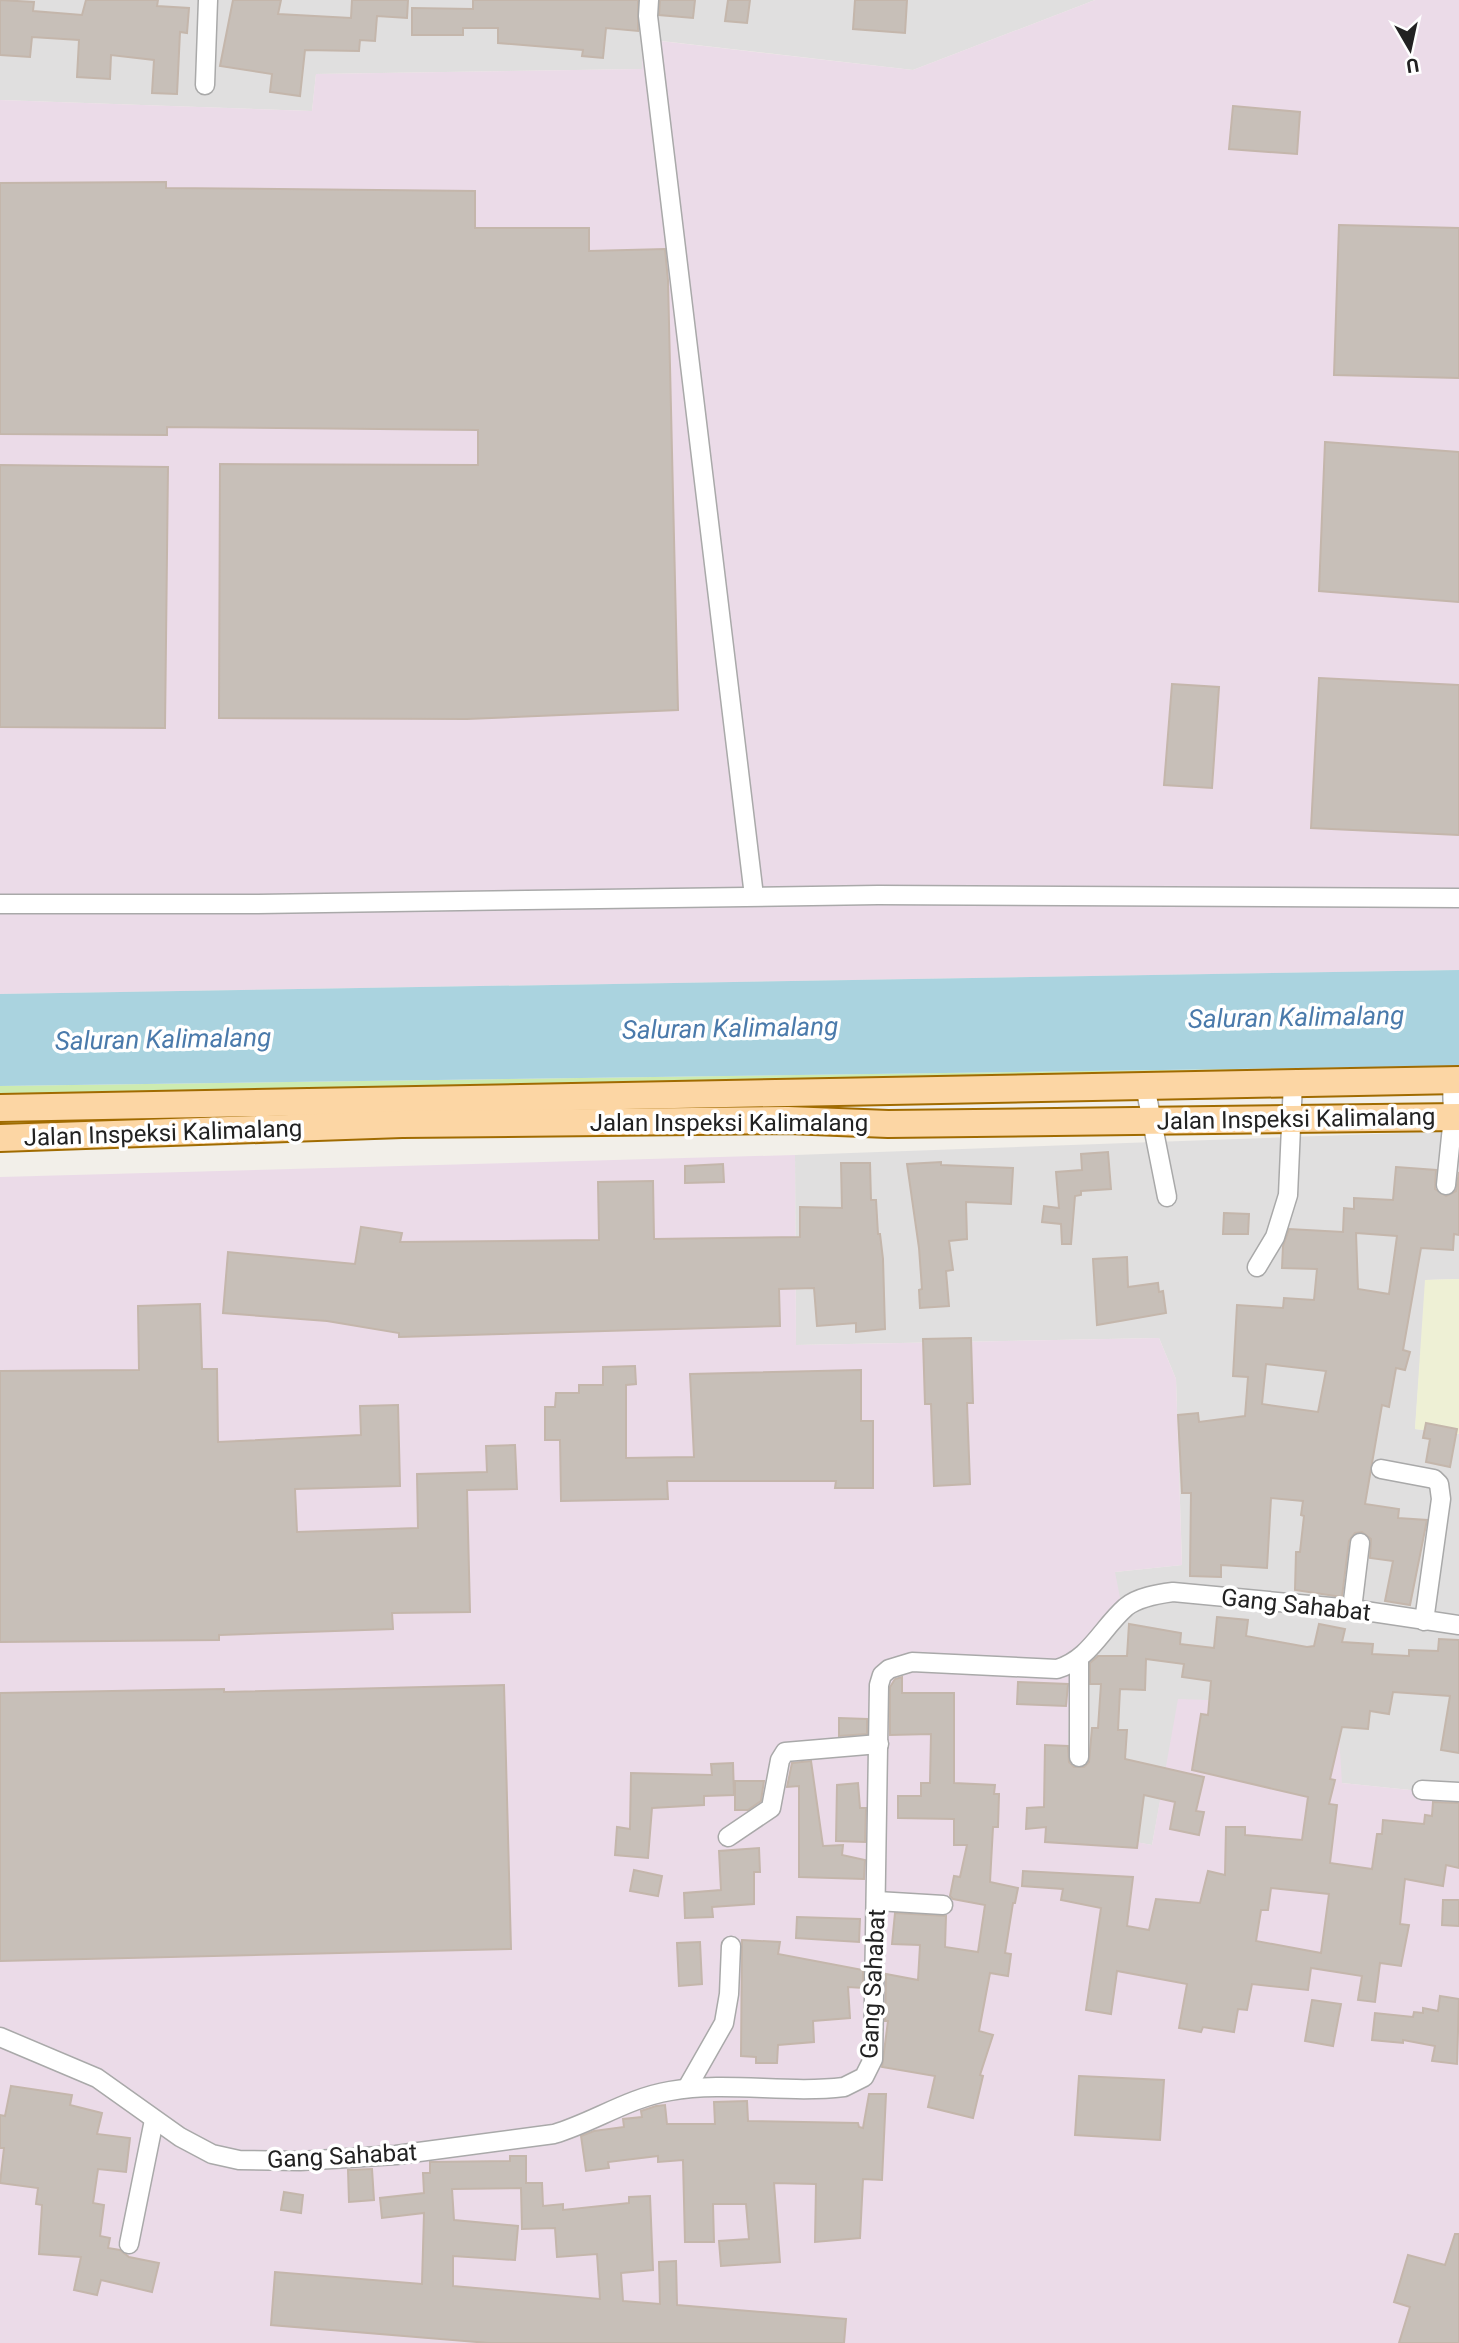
<svg xmlns="http://www.w3.org/2000/svg" width="1459" height="2343" font-family="Roboto,sans-serif">
<rect width="100%" height="100%" fill="#f2efe9"/>
<g fill="#e0dfdf">
<polygon points="0,0 1095,0 913,70 644,39 643,69 316,74 312,111 0,100"/>
<polygon points="1459,1131 1459,1279 1426,1280 1415,1429 1459,1434 1459,1795 1342,1783 1179,1699 1152,1845 1064,1829 1070,1682 1115,1572 1182,1565 1176,1379 1159,1338 796,1345 795,1155"/>
</g>
<g fill="#ebdbe8">
<polygon points="1095,0 1459,0 1459,970 0,994 0,100 312,111 316,74 642,69 643,39 913,70"/>
<polygon points="795,1155 796,1345 1159,1338 1176,1379 1182,1565 1115,1572 1124,1618 1070,1682 1065,1828 1152,1845 1178,1699 1337,1704 1342,1783 1459,1795 1459,2343 0,2343 0,1177"/>
</g>
<polygon fill="#eef0d5" points="1459,1279 1459,1434 1415,1429 1425,1280"/>
<polygon fill="#cdebb0" points="1459,1066 1459,1080 784,1093 788,1120 0,1138 0,1086"/>
<polygon fill="#aad3df" points="1459,970 1459,1066 0,1086 0,994"/>
<g fill="#c7bfb8" stroke="#c4b6ab" stroke-width="2" fill-rule="evenodd">
<polygon points="0,0 34,2 33,11 82,15 86,0 158,0 157,6 189,8 187,33 180,32 177,94 152,93 154,60 111,55 110,79 77,77 79,40 32,37 30,57 0,55"/>
<polygon points="233,0 281,0 278,14 351,18 352,0 408,0 407,18 377,16 375,41 360,40 359,51 305,50 300,96 270,92 272,74 220,66"/>
<polygon points="473,0 638,0 638,31 606,28 603,58 582,56 583,50 498,43 498,28 463,28 463,35 412,35 412,8 473,9"/>
<polygon points="660,0 695,0 693,18 659,15"/>
<polygon points="728,0 750,0 747,23 725,21"/>
<polygon points="855,0 907,0 905,33 853,29"/>
<polygon points="1233,106 1300,112 1297,154 1229,149"/>
<polygon points="166,182 166,188 475,191 475,228 589,228 589,251 665,249 668,280 678,710 467,719 219,718 220,464 478,465 478,430 167,427 167,435 0,434 0,183"/>
<polygon points="1339,225 1459,228 1459,378 1334,375"/>
<polygon points="1325,442 1459,452 1459,602 1319,591"/>
<polygon points="0,465 168,467 165,728 0,727"/>
<polygon points="1319,678 1459,685 1459,835 1311,828"/>
<polygon points="1172,684 1219,687 1212,788 1164,785"/>
<polygon points="1108,1152 1111,1189 1081,1191 1081,1195 1075,1196 1071,1244 1062,1244 1061,1224 1042,1222 1044,1206 1059,1208 1056,1172 1082,1170 1081,1154"/>
<polygon points="941,1162 941,1165 1013,1168 1011,1204 966,1202 967,1239 949,1241 953,1270 946,1271 949,1306 920,1308 919,1290 922,1289 919,1248 907,1164"/>
<polygon points="841,1163 870,1163 871,1200 876,1200 878,1234 880,1234 883,1259 885,1329 856,1332 856,1323 817,1326 814,1288 779,1289 780,1326 399,1337 399,1333 327,1321 223,1313 228,1252 355,1264 361,1227 402,1233 400,1242 599,1240 598,1182 653,1181 654,1239 800,1237 800,1207 842,1208"/>
<polygon points="723,1164 724,1182 685,1183 685,1166"/>
<path d="M1396 1167 1436 1170 1435 1189 1446 1196 1456 1191 1459 1172V1235L1454 1234 1453 1250 1421 1248 1403 1350 1410 1352 1405 1370 1396 1368 1389 1407 1382 1405 1365 1504 1399 1509 1398 1518 1427 1520 1410 1605 1385 1601 1393 1561 1370 1558 1371 1539 1362 1532 1355 1533 1349 1541 1342 1597 1295 1590 1296 1552H1300L1304 1516 1301 1515 1303 1501 1271 1498 1267 1568 1221 1565V1577L1190 1576 1191 1493H1182L1178 1415 1198 1413 1199 1422 1245 1416 1248 1377 1233 1376 1237 1305 1283 1308 1284 1298 1314 1300 1317 1269 1282 1268 1283 1246 1289 1229 1343 1232 1344 1208 1354 1209V1198L1393 1200ZM1356 1233 1397 1236 1389 1294 1358 1289ZM1266 1364 1326 1371 1318 1412 1262 1404Z"/>
<polygon points="1224,1213 1249,1214 1248,1234 1223,1234"/>
<polygon points="1127,1257 1128,1287 1158,1283 1159,1292 1163,1291 1166,1313 1097,1325 1093,1259"/>
<polygon points="200,1304 202,1369 217,1369 218,1442 361,1435 360,1406 398,1405 400,1486 295,1489 297,1532 418,1528 417,1474 487,1472 486,1446 515,1445 517,1489 467,1490 470,1612 392,1613 393,1629 219,1635 219,1640 0,1642 0,1371 139,1370 138,1306"/>
<polygon points="971,1338 973,1403 967,1403 970,1484 934,1486 931,1404 925,1404 923,1339"/>
<polygon points="635,1366 636,1384 626,1385 626,1458 694,1457 690,1374 861,1370 861,1421 873,1421 873,1488 835,1488 836,1481 667,1481 668,1499 561,1501 560,1440 545,1440 545,1407 555,1407 556,1393 579,1393 579,1385 603,1385 603,1367"/>
<polygon points="1426,1423 1457,1429 1450,1467 1426,1462 1430,1439 1423,1438"/>
<path d="M1217 1617 1248 1620 1246 1636 1307 1647 1314 1646 1319 1624 1345 1629 1342 1642 1373 1644 1372 1654 1409 1656V1650L1438 1651 1439 1639 1459 1640V1753L1441 1750 1450 1696 1393 1692 1389 1714 1370 1711 1368 1729 1342 1727 1330 1779 1335 1780 1329 1804 1337 1805 1330 1863 1372 1869 1377 1834H1382L1383 1820 1424 1824 1425 1815 1432 1816 1433 1802 1459 1803V1868L1446 1865 1443 1886 1405 1879 1400 1924 1409 1925 1401 1966 1380 1963 1375 2002 1358 2000 1362 1976 1311 1968 1308 1990 1252 1984 1247 2010 1238 2009 1234 2032 1203 2027 1201 2032 1179 2028 1187 1984 1117 1971 1111 2014 1086 2010 1101 1908 1061 1900 1063 1889 1022 1886 1023 1871 1133 1877 1127 1926 1149 1930 1156 1899 1200 1903 1208 1871 1225 1875 1226 1827H1245V1835L1302 1840 1308 1797 1192 1770 1201 1714 1208 1715 1211 1681 1182 1677 1184 1664 1146 1659 1145 1690 1120 1689 1118 1730H1127L1125 1759 1204 1777 1196 1811 1204 1812 1199 1835 1170 1829 1175 1802 1144 1795 1137 1848 1045 1842 1046 1827 1026 1829 1027 1808 1044 1807 1045 1745 1068 1746 1069 1762 1074 1767H1084L1089 1762 1092 1728H1098L1101 1684H1090V1663L1098 1656H1127L1129 1624 1181 1633 1180 1644 1214 1648ZM1271 1888 1329 1894 1321 1953 1256 1941 1261 1910H1268Z"/>
<polygon points="902,1677 902,1693 954,1693 954,1783 995,1785 994,1794 999,1794 998,1827 993,1827 990,1882 1018,1888 1015,1903 1013,1903 1005,1953 1011,1954 1008,1976 990,1973 979,2031 993,2035 980,2075 983,2076 973,2118 928,2107 935,2076 882,2067 888,2021 885,2021 886,1974 918,1980 920,1945 892,1944 895,1913 946,1916 945,1947 978,1952 985,1905 953,1899 950,1896 954,1876 960,1877 967,1845 954,1845 954,1819 898,1818 898,1796 921,1796 921,1783 930,1783 931,1734 890,1735 890,1687 895,1679"/>
<polygon points="1018,1682 1068,1684 1066,1706 1017,1704"/>
<polygon points="504,1685 511,1949 0,1961 0,1693 224,1689 224,1692"/>
<polygon points="839,1718 867,1719 867,1734 839,1736"/>
<polygon points="811,1761 823,1846 843,1845 842,1855 865,1860 864,1879 799,1877 799,1786 787,1787 792,1763"/>
<polygon points="733,1763 734,1795 704,1796 704,1805 652,1808 648,1858 615,1855 617,1827 630,1829 631,1773 712,1775 711,1764"/>
<polygon points="735,1781 764,1781 761,1801 748,1810 735,1810"/>
<polygon points="858,1783 860,1808 866,1808 865,1842 836,1841 837,1785"/>
<polygon points="759,1848 760,1872 754,1872 754,1904 712,1907 713,1917 685,1918 684,1893 721,1890 719,1851"/>
<polygon points="634,1870 662,1876 658,1896 630,1891"/>
<polygon points="1443,1900 1459,1900 1459,1926 1442,1925"/>
<polygon points="797,1917 860,1919 859,1942 796,1938"/>
<polygon points="742,1940 780,1942 778,1954 863,1970 863,1988 848,1987 850,2018 813,2021 814,2042 778,2045 777,2063 756,2063 756,2057 741,2056"/>
<polygon points="700,1942 702,1984 679,1986 677,1943"/>
<polygon points="1440,1996 1459,1999 1457,2064 1432,2061 1435,2046 1403,2040 1403,2043 1372,2040 1375,2013 1413,2017 1414,2012 1423,2013 1423,2008 1438,2011"/>
<polygon points="1312,2000 1341,2004 1333,2046 1305,2041"/>
<polygon points="1079,2076 1164,2080 1160,2140 1075,2135"/>
<polygon points="11,2086 72,2095 70,2105 102,2113 97,2134 130,2138 126,2172 98,2169 93,2203 104,2205 100,2236 110,2238 108,2248 120,2250 129,2257 159,2263 152,2292 101,2280 97,2295 74,2290 81,2257 39,2254 42,2205 36,2204 38,2188 0,2183 4,2148 0,2148 0,2115 5,2116"/>
<polygon points="869,2094 886,2094 882,2180 863,2179 860,2238 815,2242 816,2184 774,2183 780,2262 721,2266 719,2241 749,2239 746,2204 713,2204 714,2242 685,2242 683,2160 658,2162 658,2156 608,2162 609,2168 586,2171 581,2136 594,2131 624,2127 623,2119 642,2117 641,2111 656,2106 665,2105 667,2124 715,2124 714,2102 747,2101 748,2121 858,2123 859,2127 863,2128"/>
<path d="M510 2156H526V2183H542L543 2206 563 2204V2210L629 2203V2197L650 2196 653 2270 621 2273 623 2301 660 2304 659 2262 676 2261 677 2305 846 2319 844 2343H489L271 2325 275 2272 422 2284 424 2213 382 2218 380 2198 424 2193 423 2173H430V2162L510 2161ZM521 2188 522 2229 555 2228 557 2257 597 2254 600 2299 453 2286V2256L515 2260 518 2226 454 2220 452 2189Z"/>
<polygon points="372,2169 374,2200 349,2202 348,2170"/>
<polygon points="284,2192 303,2195 301,2213 281,2210"/>
<polygon points="1455,2234 1459,2234 1459,2343 1399,2343 1410,2307 1394,2302 1408,2255 1445,2265"/>
</g>
<g fill="none" stroke-linecap="round" stroke-linejoin="round">
<g stroke="#a9a9a9" stroke-width="21">
<g id="street">
<polyline points="649,0 648,16 754,896"/>
<polyline points="205,85 208,0"/>
<polyline points="0,904 258,904 878,895 1459,898"/>
<polyline points="1145,1086 1167,1197"/>
<polyline points="1446,1185 1453,1117 1452,1080"/>
<polyline points="1257,1267 1275,1237 1288,1195 1293,1082"/>
<polyline points="1381,1469 1434,1479 1439,1484 1441,1499 1424,1621"/>
<polyline points="1352,1609 1360,1543"/>
<polyline points="1079,1660 1079,1757"/>
<polyline points="1422,1790 1459,1792"/>
<polyline points="728,1837 771,1808 780,1760 785,1752 879,1744"/>
<polyline points="877,1901 943,1905"/>
<path d="M0 2037 97 2078 180 2137 212 2154 239 2160 300 2161 396 2155 554 2134C594 2122 628 2098 670 2091 727 2081 787 2094 844 2087L864 2077 873 2059 879 1685 882 1675 889 1669 912 1662 1057 1669C1090 1659 1101 1629 1126 1607 1138 1597 1158 1594 1173 1592L1352 1609 1459 1625"/>
<polyline points="687,2088 724,2023 729,1994 731,1946"/>
<polyline points="129,2244 154,2120"/>
</g>
</g>
<g stroke="#a06b00" stroke-width="30">
<g id="primary">
<polyline points="0,1108 1459,1080"/>
<polyline points="0,1138 402,1124 788,1120 888,1124 1459,1117"/>
</g>
</g>
<use href="#street" stroke="#fff" stroke-width="18"/>
<use href="#primary" stroke="#fcd6a4" stroke-width="26"/>
</g>
<g text-anchor="middle" stroke-width="7" stroke-linejoin="round" paint-order="stroke">
<g font-size="24" fill="#222" stroke="#fff">
<text transform="translate(1296 1119) rotate(-1)" y="8">Jalan Inspeksi Kalimalang</text>
<text x="729" y="1131">Jalan Inspeksi Kalimalang</text>
<text transform="translate(163 1133) rotate(-2)" y="8">Jalan Inspeksi Kalimalang</text>
<text transform="translate(1296 1605) rotate(6)" y="8">Gang Sahabat</text>
<text transform="translate(873 1984) rotate(-87)" y="8">Gang Sahabat</text>
<text transform="translate(342 2156) rotate(-3)" y="8">Gang Sahabat</text>
</g>
<g font-size="26" font-style="italic" fill="#4a7aab" stroke="#fff">
<text transform="translate(1296 1017) rotate(-1)" y="9">Saluran Kalimalang</text>
<text transform="translate(730 1028) rotate(-1)" y="9">Saluran Kalimalang</text>
<text transform="translate(163 1039) rotate(-1)" y="9">Saluran Kalimalang</text>
</g>
</g>
<g transform="translate(1410 49) rotate(171)" stroke="#ffffff" stroke-width="5" paint-order="stroke">
<path d="M0-5L12 26L0 18L-12 26Z" fill="#222222"/>
<text y="-10" font-size="19" font-weight="bold" text-anchor="middle" fill="#222222">U</text>
</g>
</svg>
